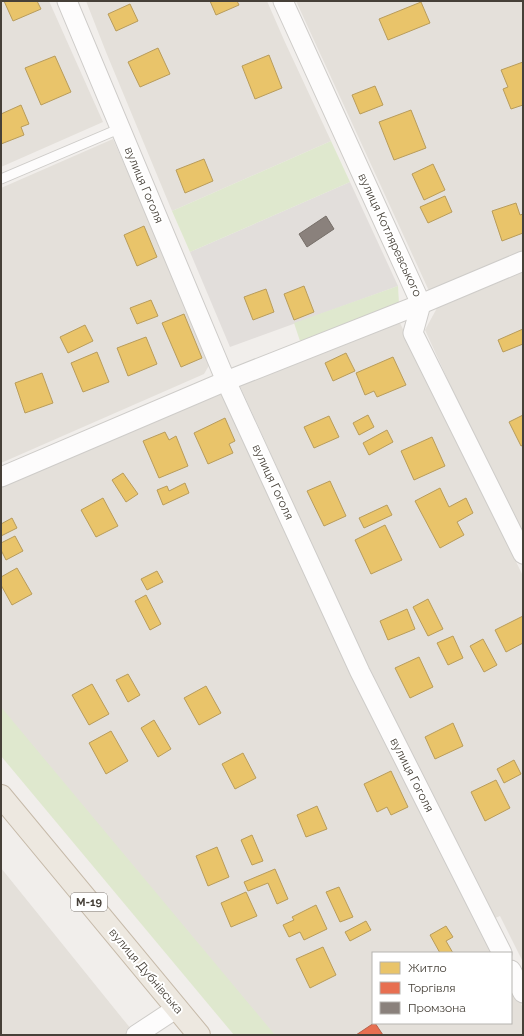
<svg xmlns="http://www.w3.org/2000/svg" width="524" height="1036" font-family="Raleway,sans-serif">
<rect width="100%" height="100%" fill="#f1eeeb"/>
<g fill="#e4e0da">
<polygon points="1,1 49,1 103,122 1,167"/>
<polygon points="86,1 267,1 284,40 331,141 172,211 106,52"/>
<polygon points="296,1 523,1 523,255 430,293"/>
<polygon points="113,139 211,362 204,374 1,463 1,188"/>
<polygon points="523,272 523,539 490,472 425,330 437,308"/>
<polygon points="400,323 523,576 523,962 500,916 493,919 368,668 240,386"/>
<polygon points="222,392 495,953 373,953 373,1023 511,1023 511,984 523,1008 523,1035 273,1035 1,709 1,485"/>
<polygon points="1,868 122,1018 136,1035 1,1035"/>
</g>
<polygon fill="#e2dedb" points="350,182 398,286 230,347 190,252"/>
<g fill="#dfe8ce">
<polygon points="331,141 350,182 190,252 172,211"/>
<polygon points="398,286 399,304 300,341 294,323"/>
<polygon points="1,707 275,1035 234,1035 1,756"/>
</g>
<g fill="#e9c46a" stroke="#b89c5b">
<polygon points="4,1 37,1 41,9 13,21"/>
<polygon points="210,1 237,1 239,5 216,15"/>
<polygon points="421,2 430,23 388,40 379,19"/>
<polygon points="130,4 138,21 116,31 108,14"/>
<polygon points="158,48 170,74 140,87 128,62"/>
<polygon points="269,55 282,88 255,99 242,66"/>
<polygon points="55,56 71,92 41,105 25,68"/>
<polygon points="523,62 523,105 511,109 503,89 508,87 501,70"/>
<polygon points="375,86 383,105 360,114 352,95"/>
<polygon points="21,105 29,124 21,127 24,135 1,144 1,114"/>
<polygon points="411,110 426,148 394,160 379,122"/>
<polygon points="204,159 213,181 185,193 176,170"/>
<polygon points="433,164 445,190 424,200 412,174"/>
<polygon points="445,196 452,212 428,223 420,207"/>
<polygon points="516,203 520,215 523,214 523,233 502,241 492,211"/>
<polygon points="144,226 157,257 137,266 124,235"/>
<polygon points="304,286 314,312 294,320 284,294"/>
<polygon points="266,289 274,312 253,320 244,297"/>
<polygon points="151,300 158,316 137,324 130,308"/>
<polygon points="184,314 202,358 181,367 162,323"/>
<polygon points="85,325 93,341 68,353 60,337"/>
<polygon points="523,329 523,344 503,352 498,340"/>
<polygon points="146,337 157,364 128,376 117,348"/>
<polygon points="97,352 109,382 83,392 71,363"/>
<polygon points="346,353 355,371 333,381 325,363"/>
<polygon points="393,357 406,385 377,397 374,391 365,395 356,373"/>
<polygon points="42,373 53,403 25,413 15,383"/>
<polygon points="368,415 374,427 359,435 353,423"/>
<polygon points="523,415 523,445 521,446 509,422"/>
<polygon points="329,416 339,437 314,448 304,427"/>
<polygon points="225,418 235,441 229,444 233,453 208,464 194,433"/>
<polygon points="387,430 393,442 369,455 363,443"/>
<polygon points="165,432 169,440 176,436 188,466 159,478 143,441"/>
<polygon points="432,437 445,466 414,480 401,451"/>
<polygon points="123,473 138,494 126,502 112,480"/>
<polygon points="330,481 346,516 324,526 307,491"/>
<polygon points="185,483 189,493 163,505 157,490 167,486 169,491"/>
<polygon points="440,488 449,507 466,498 473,513 457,522 464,535 440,548 415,501"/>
<polygon points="103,498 118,526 96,537 81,510"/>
<polygon points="387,505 392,515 364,528 359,518"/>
<polygon points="12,518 17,528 1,536 1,524"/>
<polygon points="385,525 402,560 371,574 355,540"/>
<polygon points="15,536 23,551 6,560 1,550 1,543"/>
<polygon points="17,568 32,594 12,605 1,585 1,577"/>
<polygon points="157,571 163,582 147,590 141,579"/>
<polygon points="146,595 161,624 150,630 135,601"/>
<polygon points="428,599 443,629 428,636 413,607"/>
<polygon points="407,609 415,629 388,640 380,621"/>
<polygon points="523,616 523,643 506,652 495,630"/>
<polygon points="453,636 463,658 448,665 437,643"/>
<polygon points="483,639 497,665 484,672 470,646"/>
<polygon points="419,657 433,687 410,698 395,668"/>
<polygon points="128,674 140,695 128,702 116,680"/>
<polygon points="92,684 109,714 89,725 72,695"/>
<polygon points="206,686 221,713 199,725 184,698"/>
<polygon points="154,720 171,749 158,757 141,728"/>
<polygon points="453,723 463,746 435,759 425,737"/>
<polygon points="111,731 128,761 106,774 89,743"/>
<polygon points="243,753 256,778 235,789 222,764"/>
<polygon points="514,760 521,774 504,783 497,769"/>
<polygon points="391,771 408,807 391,815 387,807 377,812 364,784"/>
<polygon points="496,780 510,808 485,821 471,792"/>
<polygon points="317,806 327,829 306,837 297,815"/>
<polygon points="252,835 263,861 252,865 241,840"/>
<polygon points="217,847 229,877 208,886 196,856"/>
<polygon points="275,869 288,899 277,904 268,883 248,891 244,882"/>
<polygon points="339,887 353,917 340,922 326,892"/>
<polygon points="246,892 257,916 231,927 221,903"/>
<polygon points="316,905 327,929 304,940 300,932 289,937 283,925 294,920 292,917"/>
<polygon points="366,921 371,930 350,941 345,932"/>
<polygon points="446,926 453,937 446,941 453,953 440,953 430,935"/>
<polygon points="323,947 336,975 310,988 296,959"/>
</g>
<polygon fill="#e76f51" stroke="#b7614a" points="374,1023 375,1023 383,1035 356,1035"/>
<polygon fill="#8a817c" stroke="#766e68" points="326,216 334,229 307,247 299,234"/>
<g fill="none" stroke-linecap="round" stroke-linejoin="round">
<g stroke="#ceccc9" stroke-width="11">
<polyline id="service" points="1,179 121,128"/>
</g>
<g stroke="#ceccc9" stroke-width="21">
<g id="minor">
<polyline points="67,1 226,381 360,672 502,953"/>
<polyline points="283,1 421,304 413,333 523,554"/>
<polyline points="1,477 226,381 421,304 523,261"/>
<polyline points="511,970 523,993"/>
<polyline points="136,1035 177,1008"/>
</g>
</g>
<g stroke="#c6baa9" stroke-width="24">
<polyline id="trunk" points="1,796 199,1035"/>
</g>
<use href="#service" stroke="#fdfcfc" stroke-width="9"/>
<use href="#minor" stroke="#fdfcfc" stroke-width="19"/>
<use href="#trunk" stroke="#ede8e0" stroke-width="22"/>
</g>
<g text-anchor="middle" stroke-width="4" stroke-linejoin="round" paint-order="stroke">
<rect fill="#fff" stroke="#7e7974" stroke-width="1" x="71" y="893" width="36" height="18" rx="3"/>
<g font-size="11" font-weight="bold" fill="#464038">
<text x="89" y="906">М-19</text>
</g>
<g font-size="12" fill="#464038" stroke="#fff">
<text transform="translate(144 185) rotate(67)" y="4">вулиця Гоголя</text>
<text transform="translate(390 235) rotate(65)" y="4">вулиця Котляревського</text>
<text transform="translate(273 482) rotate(65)" y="4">вулиця Гоголя</text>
<text transform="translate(412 775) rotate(63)" y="4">вулиця Гоголя</text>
<text transform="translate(146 971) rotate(50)" y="4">вулиця Дубнівська</text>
</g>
</g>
<rect width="524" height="1036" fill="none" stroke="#464038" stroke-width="4"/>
<rect x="372" y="952" width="140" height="72" fill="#ffffff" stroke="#b5b3af"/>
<rect x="380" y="962" width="20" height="12" fill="#e9c46a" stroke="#b5b3af"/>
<text x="408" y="972" font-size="12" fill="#464038">Житло</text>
<rect x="380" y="982" width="20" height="12" fill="#e76f51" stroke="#b5b3af"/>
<text x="408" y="992" font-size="12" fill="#464038">Торгівля</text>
<rect x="380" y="1002" width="20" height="12" fill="#8a817c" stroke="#b5b3af"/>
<text x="408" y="1012" font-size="12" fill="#464038">Промзона</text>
</svg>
